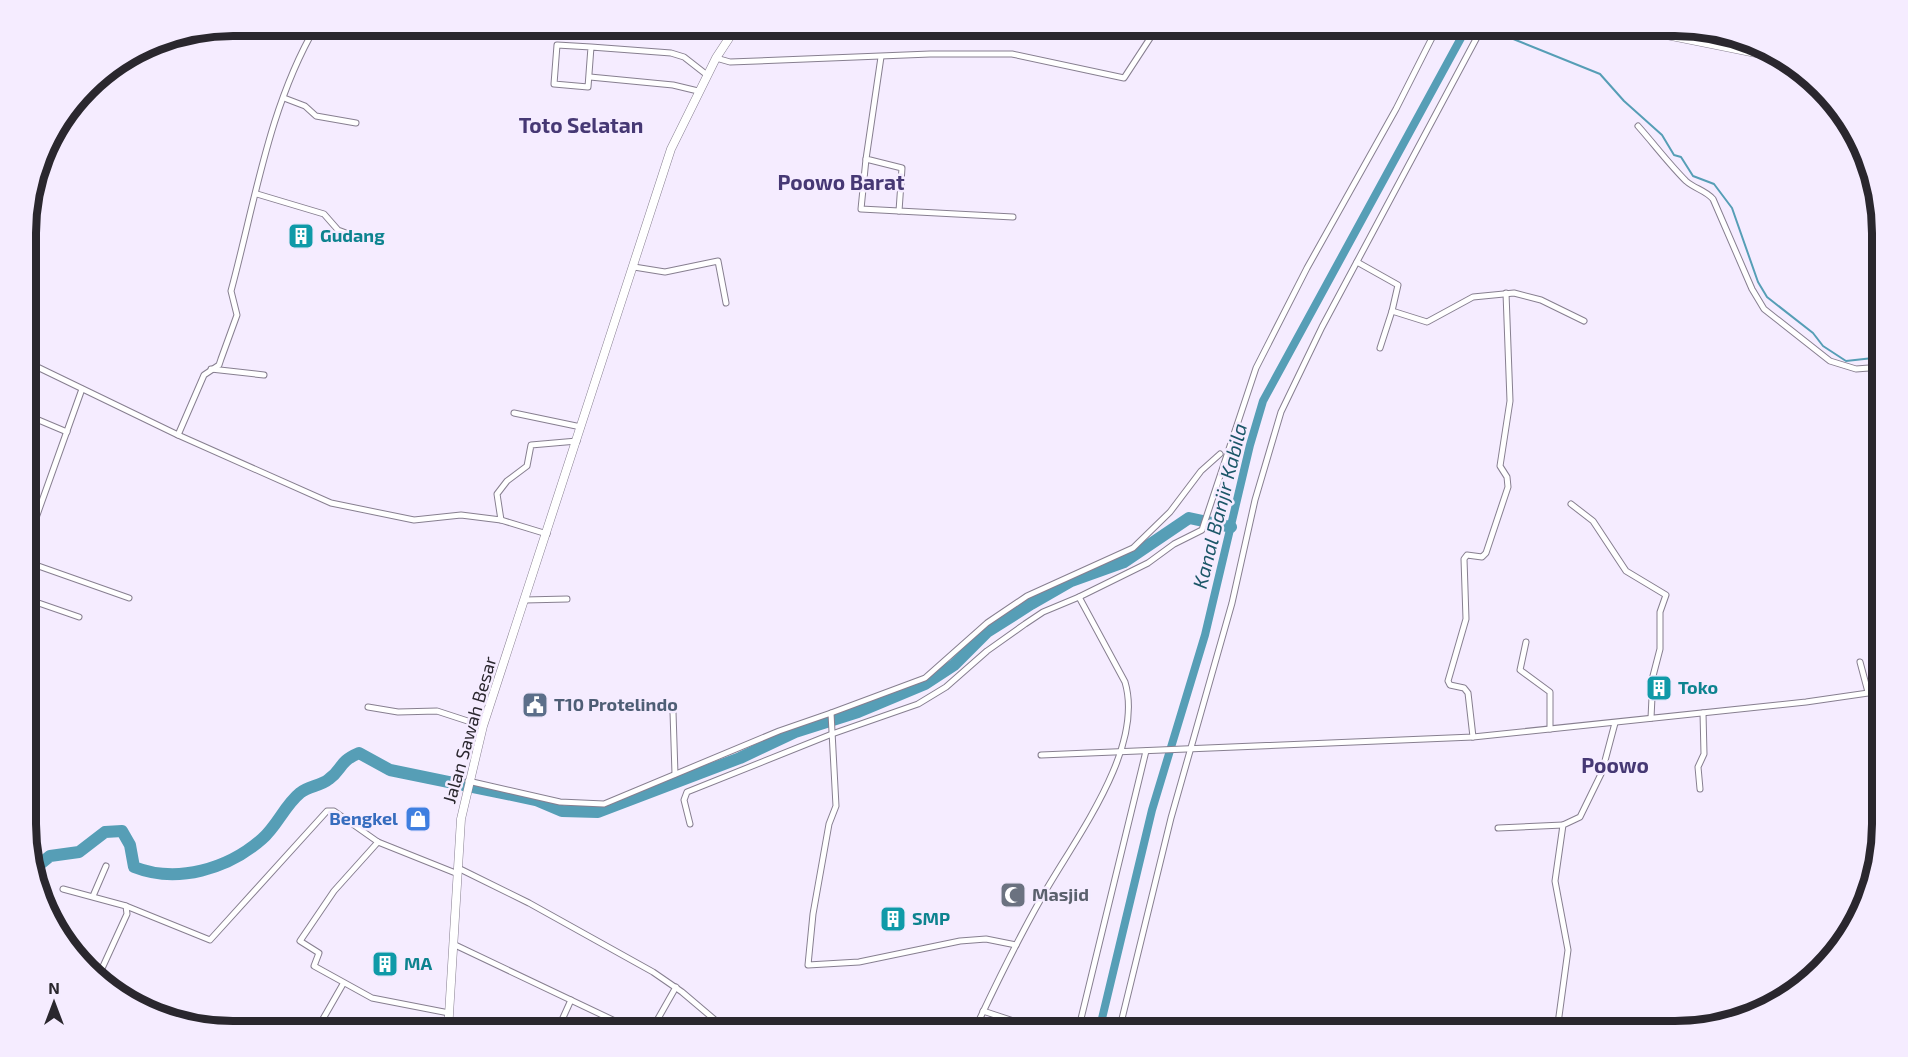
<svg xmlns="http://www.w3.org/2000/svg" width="1908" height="1057" font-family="'Exo 2',sans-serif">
<rect width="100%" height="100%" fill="#f5ecff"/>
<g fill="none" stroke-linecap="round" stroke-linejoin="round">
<polyline stroke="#569eb6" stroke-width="2" points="1467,26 1491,30 1600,74 1624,101 1662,135 1674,155 1681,157 1693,176 1714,184 1732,208 1758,282 1767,297 1813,333 1823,346 1846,361 1882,357"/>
<polyline stroke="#569eb6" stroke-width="8" points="1099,1031 1152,810 1205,635 1250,445 1263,401 1467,27"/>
<path stroke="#569eb6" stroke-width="12" d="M34 869 50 856 79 852 105 832 122 831 130 845 134 867C177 884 228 869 262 839 277 826 285 805 300 793 308 786 321 786 329 779 343 769 338 762 359 753L390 770 536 800 562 811 598 812 740 758 795 732 858 712 925 684 954 665 987 632 1031 604 1071 581 1124 562 1189 518 1231 527"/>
<g stroke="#877f90" stroke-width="7">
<g id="street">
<polyline points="723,26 734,30"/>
<polyline points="1445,32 1449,26"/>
<polyline points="591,47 557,45 554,84 588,87 591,47 671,53 684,57 707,75"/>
<polyline points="881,57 866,159 902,168 899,211 1013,217"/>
<polyline points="716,58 730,62 930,54 1012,54 1124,78 1158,26"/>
<polyline points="590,77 673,85 698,91"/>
<polyline points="284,98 305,106 316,116 356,123"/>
<path d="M1638 126C1654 144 1669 164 1686 181 1695 189 1705 190 1713 199L1752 289 1764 309 1830 361 1856 369 1882 367"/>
<polyline points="866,159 861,209 899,211"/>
<polyline points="257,194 324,214 338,230 354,236"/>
<polyline points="1357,262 1398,285 1392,311 1427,322 1473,297 1514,293 1541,300 1584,321"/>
<polyline points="634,267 665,272 718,261 726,303"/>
<polyline points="1380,348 1392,311"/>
<polyline points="27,362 178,435 331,503 414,520 461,515 501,520 547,534"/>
<polyline points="211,369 264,375"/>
<polyline points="514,413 581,427"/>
<polyline points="29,416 67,432"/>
<path d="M178 435 204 375 219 365 221 359 237 315 231 291C255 202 269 106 316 26"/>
<polyline points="1571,504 1593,521 1626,571 1666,595 1660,612 1660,649 1653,676 1651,718"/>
<polyline points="501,520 497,494 507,481 527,466 531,445 577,441"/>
<polyline points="27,543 82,389"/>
<polyline points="27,562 129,598"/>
<polyline points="1079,597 1148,563 1174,544 1202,530 1256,368 1307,268 1396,109 1438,26"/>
<polyline points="27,599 79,617"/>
<polyline points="525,600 567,599"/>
<polyline points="1526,642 1520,670 1550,692 1550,729"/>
<polyline points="1860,662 1868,692"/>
<polyline points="368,707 398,712 437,711 483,726"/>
<polyline points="673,712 675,774"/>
<polyline points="831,713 925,678 987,623 1027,596 1133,548 1170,512 1201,471 1220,454"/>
<polyline points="1473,737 1468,693 1464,688 1450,685 1448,681 1466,619 1464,559 1467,555 1482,557 1486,553 1508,487 1507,477 1500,466 1510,401 1506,293"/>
<polyline points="1041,755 1473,737 1806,702 1882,691"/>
<polyline points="468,781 560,802 604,804 779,731 831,713 836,806 829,824 813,914 808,965 859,962 960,941 986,939 1016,945"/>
<polyline points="1700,789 1698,767 1704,754 1703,713"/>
<path d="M690 824 684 800 687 792 832 734 918 704 946 687 987 651 1025 624 1043 612 1079 597 1125 682C1145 749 1074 840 1042 897 1017 941 995 986 974 1031"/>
<polyline points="1498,828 1563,825"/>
<polyline points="378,842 334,891 300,941 319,953 314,966 372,998 449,1013"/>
<polyline points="458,868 529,903 653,972 682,992 728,1031"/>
<polyline points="63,889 126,906 127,914 99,975"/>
<polyline points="93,896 106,866"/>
<polyline points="126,906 210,940 327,811 334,811 378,842 458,874"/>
<polyline points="453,944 636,1031"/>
<polyline points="983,1011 1044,1031"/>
<polyline points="449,1019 476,1031"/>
<polyline points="944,1030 948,1031"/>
<polyline points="316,1031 343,984"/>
<polyline points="557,1031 571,1000"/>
<polyline points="651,1031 676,987"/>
<polyline points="1078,1031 1146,751"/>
<polyline points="1119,1031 1171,818 1232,603 1255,500 1281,412 1322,327 1483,26"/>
<polyline points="1557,1031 1568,950 1555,881 1563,825 1580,817 1602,772 1615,723"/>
</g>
</g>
<g stroke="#877f90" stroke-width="9">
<g id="secondary">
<polyline points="1622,26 1785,59"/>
<polyline points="1656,26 1747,45"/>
<polyline points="448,1031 461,819 483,726 671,149 716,58 737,26"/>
</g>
</g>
<use href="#street" stroke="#fff" stroke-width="5"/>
<use href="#secondary" stroke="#fff" stroke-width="8"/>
</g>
<defs>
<g id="building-square" transform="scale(1.35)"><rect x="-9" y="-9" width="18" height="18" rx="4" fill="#0f9aa8" stroke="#f5ecff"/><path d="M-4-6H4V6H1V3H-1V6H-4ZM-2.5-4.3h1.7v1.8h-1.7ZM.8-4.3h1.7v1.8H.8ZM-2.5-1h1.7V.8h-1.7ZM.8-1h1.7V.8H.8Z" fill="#fff"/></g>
<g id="civic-square" transform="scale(1.35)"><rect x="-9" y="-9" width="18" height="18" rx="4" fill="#5c6f8a" stroke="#f5ecff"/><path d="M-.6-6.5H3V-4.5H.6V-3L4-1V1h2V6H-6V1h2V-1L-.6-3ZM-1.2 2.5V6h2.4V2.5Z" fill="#fff"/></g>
<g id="shop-square" transform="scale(1.35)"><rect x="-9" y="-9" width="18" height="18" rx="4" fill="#3f7fe0" stroke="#f5ecff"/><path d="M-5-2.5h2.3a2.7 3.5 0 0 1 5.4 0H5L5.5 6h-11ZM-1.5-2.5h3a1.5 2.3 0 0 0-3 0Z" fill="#fff"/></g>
<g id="mosque-square" transform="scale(1.35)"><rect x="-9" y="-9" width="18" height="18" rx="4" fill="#6b7280" stroke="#f5ecff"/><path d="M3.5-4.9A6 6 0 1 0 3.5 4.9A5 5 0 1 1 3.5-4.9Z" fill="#fff"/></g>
</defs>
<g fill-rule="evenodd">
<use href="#building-square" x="301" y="236"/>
<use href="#building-square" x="1659" y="688"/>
<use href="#civic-square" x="535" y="705"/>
<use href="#shop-square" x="418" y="819"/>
<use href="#mosque-square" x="1013" y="895"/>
<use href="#building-square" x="893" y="919"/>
<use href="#building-square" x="385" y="964"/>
</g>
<g text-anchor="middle" stroke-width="5" stroke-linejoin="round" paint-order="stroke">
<g font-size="18" font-weight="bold" fill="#0d838f" stroke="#f5ecff" text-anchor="start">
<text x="320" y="242">Gudang</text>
<text x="1678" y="694">Toko</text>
<text x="912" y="925">SMP</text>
<text x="404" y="970">MA</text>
</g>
<g font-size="18" font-weight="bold" fill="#4e5e75" stroke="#f5ecff" text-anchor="start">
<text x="554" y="711">T10 Protelindo</text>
</g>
<g font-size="18" fill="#2a272e" stroke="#f5ecff">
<text transform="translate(470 730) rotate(-74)" y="6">Jalan Sawah Besar</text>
</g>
<g font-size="18" font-weight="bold" fill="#366cbe" stroke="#f5ecff" text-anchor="end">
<text x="398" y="825">Bengkel</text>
</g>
<g font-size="18" font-weight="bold" fill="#5b616d" stroke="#f5ecff" text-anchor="start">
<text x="1032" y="901">Masjid</text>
</g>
<g font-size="20" font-style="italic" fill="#1b5668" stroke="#f5ecff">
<text transform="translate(1220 506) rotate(-76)" y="7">Kanal Banjir Kabila</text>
</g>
<g font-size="21" font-weight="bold" fill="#463874" stroke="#f5ecff">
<text x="581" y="133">Toto Selatan</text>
<text x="841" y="190">Poowo Barat</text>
<text x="1615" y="773">Poowo</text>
</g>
</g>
<path d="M0 0H1908V1057H0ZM233 36H1675A197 197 0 0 1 1872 233V824A197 197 0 0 1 1675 1021H233A197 197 0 0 1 36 824V233A197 197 0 0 1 233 36Z" fill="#f5ecff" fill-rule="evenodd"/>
<path fill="none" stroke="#2a272e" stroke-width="8" d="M233 36H1675A197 197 0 0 1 1872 233V824A197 197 0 0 1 1675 1021H233A197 197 0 0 1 36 824V233A197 197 0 0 1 233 36Z"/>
<g transform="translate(54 1003)" stroke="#f5ecff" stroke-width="4.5" paint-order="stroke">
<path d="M0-4.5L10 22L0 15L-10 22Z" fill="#2a272e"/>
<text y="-9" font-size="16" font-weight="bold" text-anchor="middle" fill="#2a272e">N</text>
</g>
</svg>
